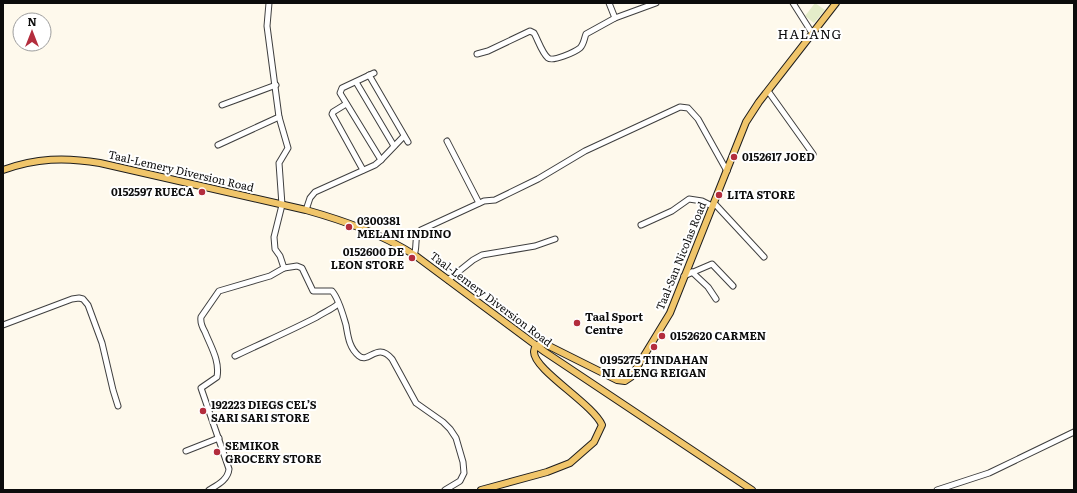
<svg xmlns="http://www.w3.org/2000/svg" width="1077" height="493" font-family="Literata,serif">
<rect width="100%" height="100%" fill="#fef9ec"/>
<polygon fill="#e4edc9" points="815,3 825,10 814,23 805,16"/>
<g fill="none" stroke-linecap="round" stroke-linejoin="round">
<g stroke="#3f3f3f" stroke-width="7">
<g id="minor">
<polyline points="609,3 615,18 656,3"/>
<polyline points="793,3 812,33"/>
<path d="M477 54 488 51 530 31 534 33C538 40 542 53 548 58 553 62 575 52 580 48 584 44 584 39 586 34L615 18"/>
<polyline points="374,73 342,88 340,93 381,160"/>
<polyline points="369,75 408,142"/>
<polyline points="356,82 394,146"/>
<polyline points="768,91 813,154"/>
<polyline points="346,104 333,112 332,114 363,170"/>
<polyline points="222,105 276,85"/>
<polyline points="447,141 479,203"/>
<polyline points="218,145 279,117"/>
<polyline points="714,203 764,257"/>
<polyline points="306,210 310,198 315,192 375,165 381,160 404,136"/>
<polyline points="641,225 672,211 689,199 702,201 712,206"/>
<path d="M414 255C418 246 413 237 421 230L484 201 495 200 538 179 585 151 680 107 688 108 698 119 727 171"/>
<path d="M284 268 297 266 302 268 313 291H332C339 299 343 315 346 325 348 336 349 348 359 356 369 364 377 341 392 359L416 403 443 422 450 429 456 438 463 462 464 473 460 481 445 490"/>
<polyline points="692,272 708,287 716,299"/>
<polyline points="684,276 712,264 733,286"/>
<polyline points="448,280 473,260 482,255 535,246 555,239"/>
<polyline points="3,325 72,299 79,298 83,299 88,305 102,343 113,390 118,406"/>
<path d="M235 356C262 343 290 331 317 317 324 312 331 310 338 304"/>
<polyline points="186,451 219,438"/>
<path d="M209 490C217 485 228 480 229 469L201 388 217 377C220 361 211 347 205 332 202 327 200 323 201 317L219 291 270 276 284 268 280 256 275 249 274 237 282 205 279 163 288 148 279 117 267 26 269 3"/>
<polyline points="937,490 989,473 1074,432"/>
</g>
</g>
<g stroke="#1d1d1d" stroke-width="8">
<g id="major">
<path d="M3 170C36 158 65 157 100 163L306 210C345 221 382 234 416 256L545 352 752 490"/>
<path d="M481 490 547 472 570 463 594 442 602 425C593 404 534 370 534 352 534 351 535 346 536 346L541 343 545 344 617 380 625 381 631 377 670 313 746 122 759 102 836 3"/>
</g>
</g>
<use href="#minor" stroke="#fff" stroke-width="5"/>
<use href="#major" stroke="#f0c56a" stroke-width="6"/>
</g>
<g fill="#b32d3d" stroke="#fff" stroke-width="1.5">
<circle cx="734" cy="157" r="4"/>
<circle cx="202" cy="192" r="4"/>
<circle cx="719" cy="195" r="4"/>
<circle cx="349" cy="227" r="4"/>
<circle cx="412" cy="258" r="4"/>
<circle cx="577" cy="323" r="4"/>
<circle cx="662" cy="336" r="4"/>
<circle cx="654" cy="347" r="4"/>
<circle cx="203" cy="411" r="4"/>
<circle cx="217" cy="452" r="4"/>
</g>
<g text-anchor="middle" stroke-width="4" stroke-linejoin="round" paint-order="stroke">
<g font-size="11" font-weight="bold" fill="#0c0c0c" stroke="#fff" text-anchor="start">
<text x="742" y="161">0152617 JOED</text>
<text x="194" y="196" text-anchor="end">0152597 RUECA</text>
<text x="727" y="199">LITA STORE</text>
<text x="357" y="225">0300381<tspan x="357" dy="13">MELANI INDINO</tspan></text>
<text x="404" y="256" text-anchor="end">0152600 DE<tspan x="404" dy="13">LEON STORE</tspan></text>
<text x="585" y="321">Taal Sport<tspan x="585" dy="13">Centre</tspan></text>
<text x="670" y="340">0152620 CARMEN</text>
<text x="654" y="364" text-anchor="middle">0195275 TINDAHAN<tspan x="654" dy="13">NI ALENG REIGAN</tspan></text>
<text x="211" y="409">192223 DIEGS CEL’S<tspan x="211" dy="13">SARI SARI STORE</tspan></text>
<text x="225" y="450">SEMIKOR<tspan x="225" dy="13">GROCERY STORE</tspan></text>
</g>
<g font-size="11" fill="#0c0c0c" stroke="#fff">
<text transform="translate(181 171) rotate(13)" y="4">Taal-Lemery Diversion Road</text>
<text transform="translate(681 256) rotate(-68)" y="4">Taal-San Nicolas Road</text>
<text transform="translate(491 299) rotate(37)" y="4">Taal-Lemery Diversion Road</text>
</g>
<g font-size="13" letter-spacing="1" fill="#0c0c0c" stroke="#fff">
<text x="810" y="39">HALANG</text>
</g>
</g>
<rect width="1077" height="493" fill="none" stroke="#0c0c0c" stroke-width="8"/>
<g transform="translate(32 32)"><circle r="19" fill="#ffffff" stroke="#9e9e9e"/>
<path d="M0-3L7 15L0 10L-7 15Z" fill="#b32d3d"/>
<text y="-6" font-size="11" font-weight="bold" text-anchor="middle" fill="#0c0c0c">N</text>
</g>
</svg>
